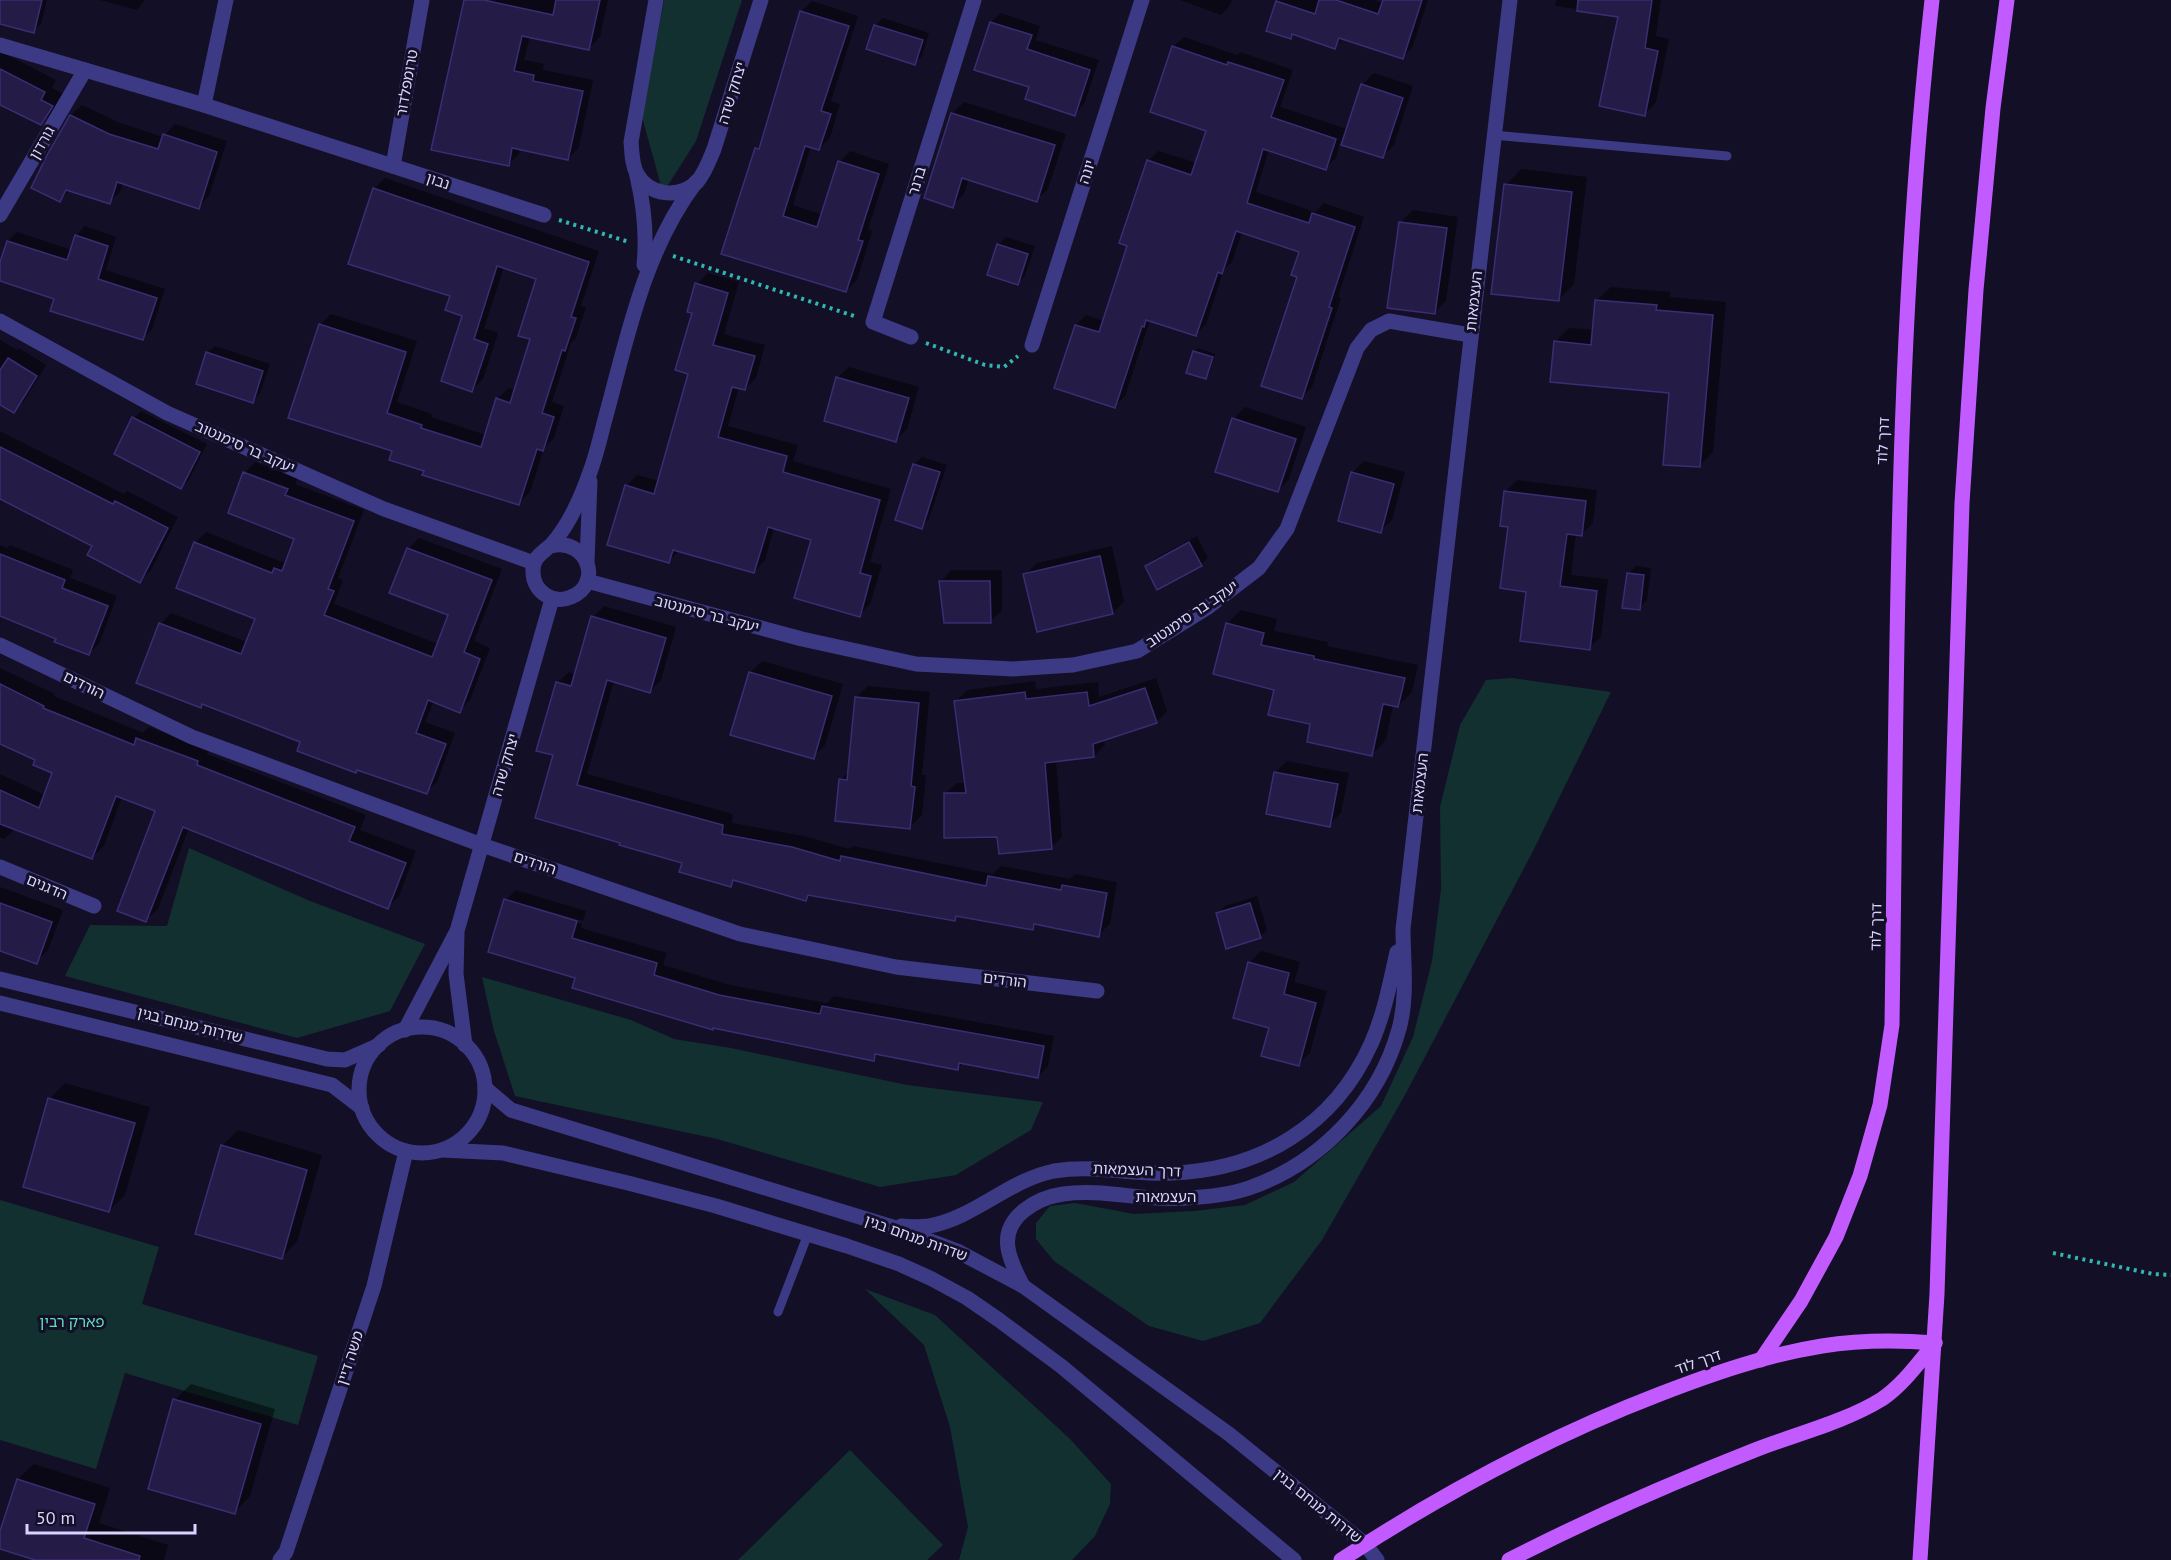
<svg xmlns="http://www.w3.org/2000/svg" width="2171" height="1560" font-family="'PT Sans','Noto Sans Hebrew',sans-serif">
<rect width="100%" height="100%" fill="#130f26"/>
<g fill="#12302f">
<polygon points="664,0 742,0 696,141 663,193 642,117"/>
<polygon points="1512,678 1611,692 1533,851 1405,1095 1322,1240 1260,1323 1203,1341 1149,1326 1054,1261 1036,1239 1036,1223 1050,1206 1075,1203 1134,1214 1194,1211 1245,1205 1294,1182 1381,1106 1413,1037 1432,961 1441,889 1440,807 1460,725 1486,680"/>
<polygon points="189,848 310,901 425,944 390,1011 297,1038 65,976 90,925 167,926"/>
<polygon points="482,977 631,1020 674,1039 731,1048 907,1085 1043,1102 1031,1130 956,1175 880,1187 717,1139 515,1096 494,1031"/>
<polygon points="0,1200 159,1247 142,1304 318,1356 298,1425 125,1373 96,1469 0,1440"/>
<polygon points="865,1289 935,1315 1069,1438 1111,1484 1110,1504 1095,1536 1072,1560 959,1560 968,1527 950,1427 924,1345"/>
<polygon points="850,1450 943,1545 927,1560 738,1560"/>
</g>
<g fill="#0007">
<polygon points="0,0 47,0 41,24 33,31 0,23"/>
<polygon points="100,0 145,0 137,10"/>
<polygon points="466,0 608,0 600,37 589,48 530,36 524,60 544,64 543,70 593,80 579,147 568,159 520,148 519,154 508,165"/>
<polygon points="1180,0 1232,0 1230,5 1221,15"/>
<polygon points="1278,0 1374,0 1383,3 1384,0 1428,0 1412,48 1402,58 1344,38 1335,47 1294,33 1290,38 1268,30"/>
<polygon points="1556,0 1661,0 1656,36 1669,39 1656,102 1645,114 1620,15 1555,6"/>
<polygon points="812,1 858,16 831,101 840,104 830,138 819,149 811,146 793,205 823,215 840,162 850,151 889,164 868,229 872,231 857,280 846,291 723,253 756,149 762,143 802,11"/>
<polygon points="1001,13 1040,26 1036,40 1099,60 1084,104 1075,114 1031,86 991,22"/>
<polygon points="883,18 929,33 922,56 914,63 868,48 876,25"/>
<polygon points="1184,37 1237,55 1240,52 1293,70 1280,107 1347,129 1362,85 1374,73 1413,86 1394,145 1382,157 1340,143 1336,158 1325,168 1269,149 1256,192 1315,212 1324,203 1364,217 1338,297 1341,298 1312,387 1301,398 1299,276 1301,251 1242,232 1232,262 1224,269 1206,324 1196,334 1150,320 1125,396 1115,406 1076,325 1086,315 1104,321 1129,245 1148,161 1158,151 1197,163 1208,130 1173,47"/>
<polygon points="0,51 56,80 52,88 63,94 53,112 41,124 0,103"/>
<polygon points="964,102 1066,134 1048,189 1036,200 969,179 964,194 952,206 952,114"/>
<polygon points="82,105 120,123 163,137 175,124 227,141 209,196 198,207 123,183 120,192 109,202 70,190 60,200 48,155 71,115"/>
<polygon points="1521,169 1587,177 1574,284 1558,300 1506,185"/>
<polygon points="385,178 599,251 581,306 586,307 576,338 571,343 552,402 564,406 554,438 544,448 530,492 519,503 425,470 394,451 320,325 331,314 417,341 397,402 432,414 431,417 486,435 497,399 509,388 516,390 532,338 538,278 504,267 484,328 498,333 483,379 472,390 464,315 374,189"/>
<polygon points="1413,210 1458,217 1446,301 1434,313 1389,306 1401,222"/>
<polygon points="85,226 116,237 106,270 165,289 152,329 143,338 56,298 0,280 0,267 8,241 17,232 72,250 76,236"/>
<polygon points="1006,237 1035,246 1025,275 1018,283 998,245"/>
<polygon points="708,273 739,282 724,334 765,345 756,378 745,389 739,387 728,426 798,445 793,461 891,489 870,562 882,565 870,604 859,615 813,539 774,528 765,560 754,572 680,550 669,561 626,486 637,475 659,481 690,373 697,284"/>
<polygon points="1611,287 1670,292 1670,297 1726,302 1713,452 1699,466 1671,391 1555,342 1569,328 1594,330 1597,300"/>
<polygon points="0,340 17,350 19,348 46,365 24,401 13,411 0,403"/>
<polygon points="215,346 270,364 260,393 253,401 207,353"/>
<polygon points="1198,348 1215,354 1209,374 1205,377 1194,352"/>
<polygon points="849,367 919,387 907,429 896,440 837,378"/>
<polygon points="1245,407 1306,427 1289,479 1278,491 1234,419"/>
<polygon points="141,411 207,444 189,480 181,487 134,418"/>
<polygon points="0,431 124,494 127,491 178,517 151,570 140,581 94,545 0,497"/>
<polygon points="922,457 947,465 929,519 921,527 914,465"/>
<polygon points="1364,461 1405,472 1392,520 1380,531 1352,473"/>
<polygon points="255,462 298,478 295,484 364,510 338,578 343,580 334,604 438,644 450,615 408,549 419,538 502,569 474,641 490,648 470,700 459,711 434,701 425,722 455,733 437,782 426,792 203,703 200,706 161,624 171,613 247,642 257,618 195,543 206,532 282,562 288,559 296,538 245,473"/>
<polygon points="1517,480 1597,490 1593,523 1582,534 1576,534 1571,575 1608,579 1601,637 1589,648 1528,590 1509,525 1505,492"/>
<polygon points="1197,536 1208,558 1201,565 1146,566 1154,559"/>
<polygon points="0,545 7,548 10,545 73,570 70,578 117,596 99,644 89,653 58,638 0,615"/>
<polygon points="1112,546 1124,601 1113,613 1025,575 1037,563"/>
<polygon points="1636,566 1651,568 1647,600 1639,608 1628,574"/>
<polygon points="952,570 1002,570 1002,610 990,622 940,582"/>
<polygon points="604,606 676,627 661,680 650,691 614,681 587,774 733,814 732,823 804,836 849,849 853,846 993,874 1001,866 1070,879 1075,874 1117,882 1110,924 1098,935 1037,923 1032,929 959,915 955,919 811,894 805,900 736,880 730,885 683,862 621,842 537,817 555,754 557,683 569,672 576,674 593,617"/>
<polygon points="1241,610 1277,619 1274,631 1328,642 1327,646 1418,665 1412,692 1398,706 1393,705 1386,740 1372,754 1312,723 1275,689 1227,624"/>
<polygon points="762,661 843,684 825,745 813,757 750,673"/>
<polygon points="0,668 55,694 54,696 143,733 149,727 208,750 207,754 366,815 360,830 416,851 399,896 388,907 189,828 158,909 146,920 157,810 122,797 104,846 92,857 16,828 4,839 0,837 0,774 45,795 54,772 37,760 0,742"/>
<polygon points="1156,678 1167,711 1156,722 1104,739 1105,745 1094,756 1056,760 1062,837 1052,847 999,836 946,793 957,783 966,783 956,701 967,690 1035,681 1036,689 1098,682 1099,697"/>
<polygon points="868,686 930,692 922,775 926,775 922,815 910,827 841,780 849,771 856,698"/>
<polygon points="1287,761 1349,773 1341,813 1329,825 1275,773"/>
<polygon points="0,887 63,910 48,950 36,962 0,949"/>
<polygon points="516,890 586,911 583,921 510,900 510,903 582,924 581,928 667,953 663,965 730,985 827,1003 834,996 1054,1036 1048,1066 1038,1076 963,1063 958,1068 879,1053 873,1059 576,977 506,900"/>
<polygon points="1257,896 1267,930 1260,937 1218,914 1225,906"/>
<polygon points="1261,951 1300,962 1294,982 1327,991 1310,1052 1299,1064 1271,1027 1249,963"/>
<polygon points="65,1083 150,1107 125,1195 109,1211 50,1099"/>
<polygon points="238,1130 322,1155 297,1242 281,1258 222,1146"/>
<polygon points="191,1384 275,1409 250,1496 235,1512 175,1400"/>
<polygon points="34,1464 110,1488 99,1523 168,1545 164,1560 40,1560 0,1547 0,1536 18,1479"/>
</g>
<g fill="#241b47" stroke="#3b2d73" stroke-width="1.5">
<polygon points="0,0 42,0 34,33 0,24"/>
<polygon points="464,0 484,0 553,15 556,0 600,0 589,50 522,36 514,71 534,75 533,81 583,91 568,160 512,148 509,166 431,150"/>
<polygon points="1319,0 1336,0 1378,14 1383,0 1422,0 1403,59 1339,38 1335,49 1292,34 1291,39 1266,31 1276,1 1315,14"/>
<polygon points="1578,0 1652,0 1645,48 1658,51 1645,116 1599,106 1618,17 1577,11"/>
<polygon points="800,11 849,26 821,111 831,114 819,150 805,146 783,216 817,227 838,161 879,174 858,240 863,241 846,292 721,254 755,148 759,149"/>
<polygon points="990,22 1032,35 1027,49 1090,70 1075,116 1025,99 1029,87 974,70"/>
<polygon points="874,25 923,40 915,65 866,49"/>
<polygon points="1172,46 1227,65 1228,62 1284,80 1271,117 1336,139 1326,170 1263,149 1247,203 1309,223 1312,213 1355,227 1329,307 1332,308 1302,399 1261,386 1297,277 1291,275 1299,252 1236,231 1222,274 1218,272 1196,336 1146,320 1144,327 1142,326 1115,408 1054,388 1075,325 1099,332 1127,246 1119,243 1147,160 1191,175 1206,131 1150,112"/>
<polygon points="0,69 45,92 41,100 53,106 41,125 0,105"/>
<polygon points="1361,84 1403,98 1383,158 1341,145"/>
<polygon points="951,113 1055,145 1037,202 962,178 953,208 924,198"/>
<polygon points="70,115 109,134 158,149 163,134 217,152 199,209 117,182 110,204 66,190 60,202 31,188 47,155"/>
<polygon points="1504,184 1572,192 1559,301 1491,294"/>
<polygon points="373,188 589,262 571,317 576,318 565,351 562,350 542,413 554,417 543,451 537,449 519,505 422,475 424,471 389,460 392,451 288,418 319,324 406,352 387,413 422,425 421,428 481,447 496,398 510,403 530,339 518,336 536,279 497,266 474,339 488,344 472,392 441,381 462,316 445,310 450,296 348,264"/>
<polygon points="1399,222 1447,228 1435,314 1387,308"/>
<polygon points="75,235 108,246 98,279 157,298 143,340 50,311 54,299 0,281 0,262 7,241 67,260"/>
<polygon points="997,244 1028,254 1018,285 987,275"/>
<polygon points="695,283 728,293 713,345 755,356 745,390 732,387 718,437 787,456 783,472 880,500 860,573 871,576 860,617 794,598 811,540 768,527 754,573 673,550 669,563 607,545 625,485 654,494 688,374 675,370 692,313 687,312"/>
<polygon points="1595,300 1657,305 1656,310 1713,315 1700,467 1663,465 1669,393 1550,382 1554,341 1591,345"/>
<polygon points="1193,351 1213,357 1206,379 1186,373"/>
<polygon points="206,352 263,371 253,403 196,384"/>
<polygon points="8,358 37,376 14,413 0,405 0,370"/>
<polygon points="836,377 909,398 896,442 824,421"/>
<polygon points="132,417 200,452 181,489 114,454"/>
<polygon points="1232,418 1296,439 1278,492 1215,472"/>
<polygon points="0,447 113,504 115,501 168,528 140,583 87,555 92,546 0,499"/>
<polygon points="913,464 940,472 922,529 895,520"/>
<polygon points="243,472 288,489 285,495 354,521 328,589 334,591 324,615 432,657 448,615 389,593 407,548 492,580 464,652 480,659 460,713 428,700 416,733 446,744 427,794 357,770 356,773 297,751 300,742 202,704 201,708 136,683 159,623 241,654 255,619 176,588 194,542 272,573 274,568 282,571 294,539 228,513"/>
<polygon points="1351,472 1394,484 1381,533 1338,521"/>
<polygon points="1504,491 1586,501 1582,536 1567,534 1560,586 1597,591 1590,650 1520,641 1526,592 1500,588 1508,527 1500,526"/>
<polygon points="1189,542 1202,566 1157,590 1145,566"/>
<polygon points="0,554 65,580 62,588 108,606 89,655 54,642 56,639 0,616"/>
<polygon points="1100,556 1113,614 1037,632 1023,574"/>
<polygon points="1627,573 1644,575 1640,610 1622,608"/>
<polygon points="939,581 990,581 991,623 944,623"/>
<polygon points="591,616 666,638 650,693 607,680 577,785 723,825 722,834 792,847 840,861 841,856 986,886 988,876 1061,890 1062,885 1107,893 1099,937 1034,924 1033,930 956,916 955,921 808,895 806,901 733,880 731,887 679,872 682,863 619,845 620,843 535,818 553,755 536,751 556,682 571,686"/>
<polygon points="1226,623 1264,633 1261,645 1314,656 1314,659 1405,678 1398,707 1383,704 1372,756 1307,742 1310,724 1268,715 1274,690 1213,674"/>
<polygon points="749,672 832,696 814,759 730,735"/>
<polygon points="0,684 44,706 43,708 134,745 136,738 198,761 197,765 355,827 349,841 406,863 388,909 183,827 146,922 117,911 155,811 116,796 92,859 0,824 0,790 39,808 52,773 33,765 35,760 0,744"/>
<polygon points="1145,688 1157,723 1093,744 1094,757 1045,763 1052,849 999,854 997,837 944,838 944,793 966,793 954,701 1025,692 1026,699 1087,692 1089,706"/>
<polygon points="855,697 919,703 911,786 915,787 910,829 835,821 839,779 847,780"/>
<polygon points="1274,772 1338,784 1330,827 1266,814"/>
<polygon points="504,899 577,921 572,938 657,963 654,975 719,995 820,1014 822,1006 1044,1046 1038,1078 959,1063 958,1070 875,1054 874,1061 713,1028 713,1030 572,988 575,978 488,952"/>
<polygon points="0,903 52,922 37,964 0,951"/>
<polygon points="1250,903 1261,938 1226,949 1216,913"/>
<polygon points="1248,962 1289,973 1284,994 1316,1003 1299,1066 1261,1056 1269,1028 1233,1018"/>
<polygon points="48,1098 135,1123 109,1212 23,1187"/>
<polygon points="221,1145 307,1170 282,1259 195,1234"/>
<polygon points="173,1399 261,1424 235,1514 148,1489"/>
<polygon points="17,1479 95,1504 84,1538 140,1556 139,1560 35,1560 0,1549 0,1531"/>
</g>
<g fill="none" stroke-linecap="round" stroke-linejoin="round">
<g stroke="#2fb8b0" stroke-width="4" stroke-dasharray="3 4.5" stroke-linecap="butt">
<polyline points="559,220 629,242"/>
<polyline points="673,256 857,317"/>
<polyline points="926,343 985,365 1004,367 1018,356"/>
<polyline points="2053,1253 2153,1274 2171,1275"/>
</g>
<g stroke="#3d3a85" stroke-width="9">
<polyline points="1493,135 1727,156"/>
<polyline points="778,1312 808,1234"/>
</g>
<g stroke="#3d3a85" stroke-width="15">
<polyline points="0,45 204,105 544,215"/>
<polyline points="204,105 226,0"/>
<polyline points="393,166 422,0"/>
<polyline points="0,215 85,70"/>
<polyline points="911,337 873,322 974,0"/>
<polyline points="1032,345 1142,0"/>
<polyline points="587,581 802,639 916,664 1013,669 1073,665 1137,651 1208,607 1259,568 1287,529 1357,348 1371,330 1389,321 1470,335"/>
<polyline points="0,645 192,737 482,845 740,934 896,967 1097,991"/>
<polyline points="0,867 94,906"/>
</g>
<g stroke="#3d3a85" stroke-width="15">
<path d="M656 0 631 142C632 153 632 165 637 174 649 196 679 199 697 182 705 173 709 161 714 149L761 0"/>
<path d="M637 176C644 206 647 235 644 265"/>
<polyline points="0,321 167,413 384,509 534,563"/>
<path d="M551 546C587 537 604 584 571 597 554 605 533 592 533 572 532 557 543 553 552 544 569 525 582 495 590 472 596 456 600 439 604 423 627 340 643 252 696 182"/>
<polyline points="587,562 590,481"/>
<polyline points="457,934 456,974 465,1045"/>
<polyline points="0,979 327,1059 345,1060 379,1045"/>
<polyline points="0,1003 332,1085 362,1108"/>
<circle cx="422" cy="1090" r="63"/>
<polyline points="405,1030 457,931 552,599"/>
<polyline points="485,1088 511,1110 899,1229 957,1251 1023,1286 1229,1434 1365,1544 1377,1560"/>
<polyline points="442,1150 503,1153 628,1183 716,1206 847,1246 899,1264 932,1279 967,1298 999,1320 1061,1366 1294,1560"/>
<path d="M901 1226C910 1227 920 1227 929 1226 974 1218 1009 1180 1054 1171 1094 1164 1132 1175 1172 1173 1260 1170 1334 1126 1371 1044 1384 1015 1390 983 1397 952"/>
<path d="M1023 1286C1017 1274 1010 1262 1008 1248 1003 1217 1036 1198 1063 1194 1104 1188 1145 1202 1186 1198 1207 1197 1229 1195 1249 1188 1321 1163 1379 1102 1399 1029 1408 997 1403 961 1403 929L1510 0"/>
<polyline points="280,1560 286,1552 374,1286 406,1151"/>
</g>
<g stroke="#c25bff" stroke-width="15">
<path d="M1761 1360 1801 1301 1836 1237 1860 1176 1880 1105 1892 1025C1897 683 1894 340 1932 0"/>
<path d="M1341 1560C1442 1494 1548 1437 1660 1394 1712 1374 1766 1355 1822 1346 1860 1340 1897 1340 1935 1343"/>
<path d="M1509 1560C1589 1519 1671 1483 1755 1450 1796 1434 1845 1422 1882 1399 1903 1385 1919 1362 1935 1343"/>
<polyline points="1920,1560 1937,1294 1962,503 1976,290 1993,108 2007,0"/>
</g>
</g>
<g text-anchor="middle" stroke-width="6" stroke-linejoin="round" paint-order="stroke">
<g font-size="15" fill="#d9d4ff" stroke="#130f26">
<text transform="translate(407 83) rotate(-80)" y="5">טרומפלדור</text>
<text transform="translate(732 93) rotate(-73)" y="5">יצחק שדה</text>
<text transform="translate(42 143) rotate(-60)" y="5">גורדון</text>
<text transform="translate(1087 172) rotate(-72)" y="5">יונה</text>
<text transform="translate(438 181) rotate(18)" y="5">נבון</text>
<text transform="translate(917 181) rotate(-73)" y="5">ברנר</text>
<text transform="translate(1474 301) rotate(-84)" y="5">העצמאות</text>
<text transform="translate(1883 441) rotate(-87)" y="5">דרך לוד</text>
<text transform="translate(245 447) rotate(24)" y="5">יעקב בר סימנטוב</text>
<text transform="translate(707 614) rotate(15)" y="5">יעקב בר סימנטוב</text>
<text transform="translate(1192 614) rotate(-34)" y="5">יעקב בר סימנטוב</text>
<text transform="translate(84 685) rotate(26)" y="5">הורדים</text>
<text transform="translate(505 765) rotate(-74)" y="5">יצחק שדה</text>
<text transform="translate(1420 783) rotate(-84)" y="5">העצמאות</text>
<text transform="translate(535 863) rotate(19)" y="5">הורדים</text>
<text transform="translate(47 887) rotate(23)" y="5">הדגנים</text>
<text transform="translate(1876 927) rotate(-89)" y="5">דרך לוד</text>
<text transform="translate(1005 980) rotate(7)" y="5">הורדים</text>
<text transform="translate(190 1025) rotate(14)" y="5">שדרות מנחם בגין</text>
<text transform="translate(1137 1170) rotate(2)" y="5">דרך העצמאות</text>
<text x="1166" y="1202">העצמאות</text>
<text transform="translate(916 1238) rotate(20)" y="5">שדרות מנחם בגין</text>
<text transform="translate(350 1358) rotate(-72)" y="5">משה דיין</text>
<text transform="translate(1698 1362) rotate(-19)" y="5">דרך לוד</text>
<text transform="translate(1318 1506) rotate(39)" y="5">שדרות מנחם בגין</text>
</g>
<g font-size="15" fill="#5fe0c0" stroke="#130f26">
<text x="72" y="1327">פארק רבין</text>
</g>
</g>
<path d="M27 1524v9h168v-9" fill="none" stroke="#d9d4ff" stroke-width="3"/>
<text x="36" y="1524" font-size="18" fill="#d9d4ff" stroke="#130f26" stroke-width="4.5" paint-order="stroke">50 m</text>
</svg>
